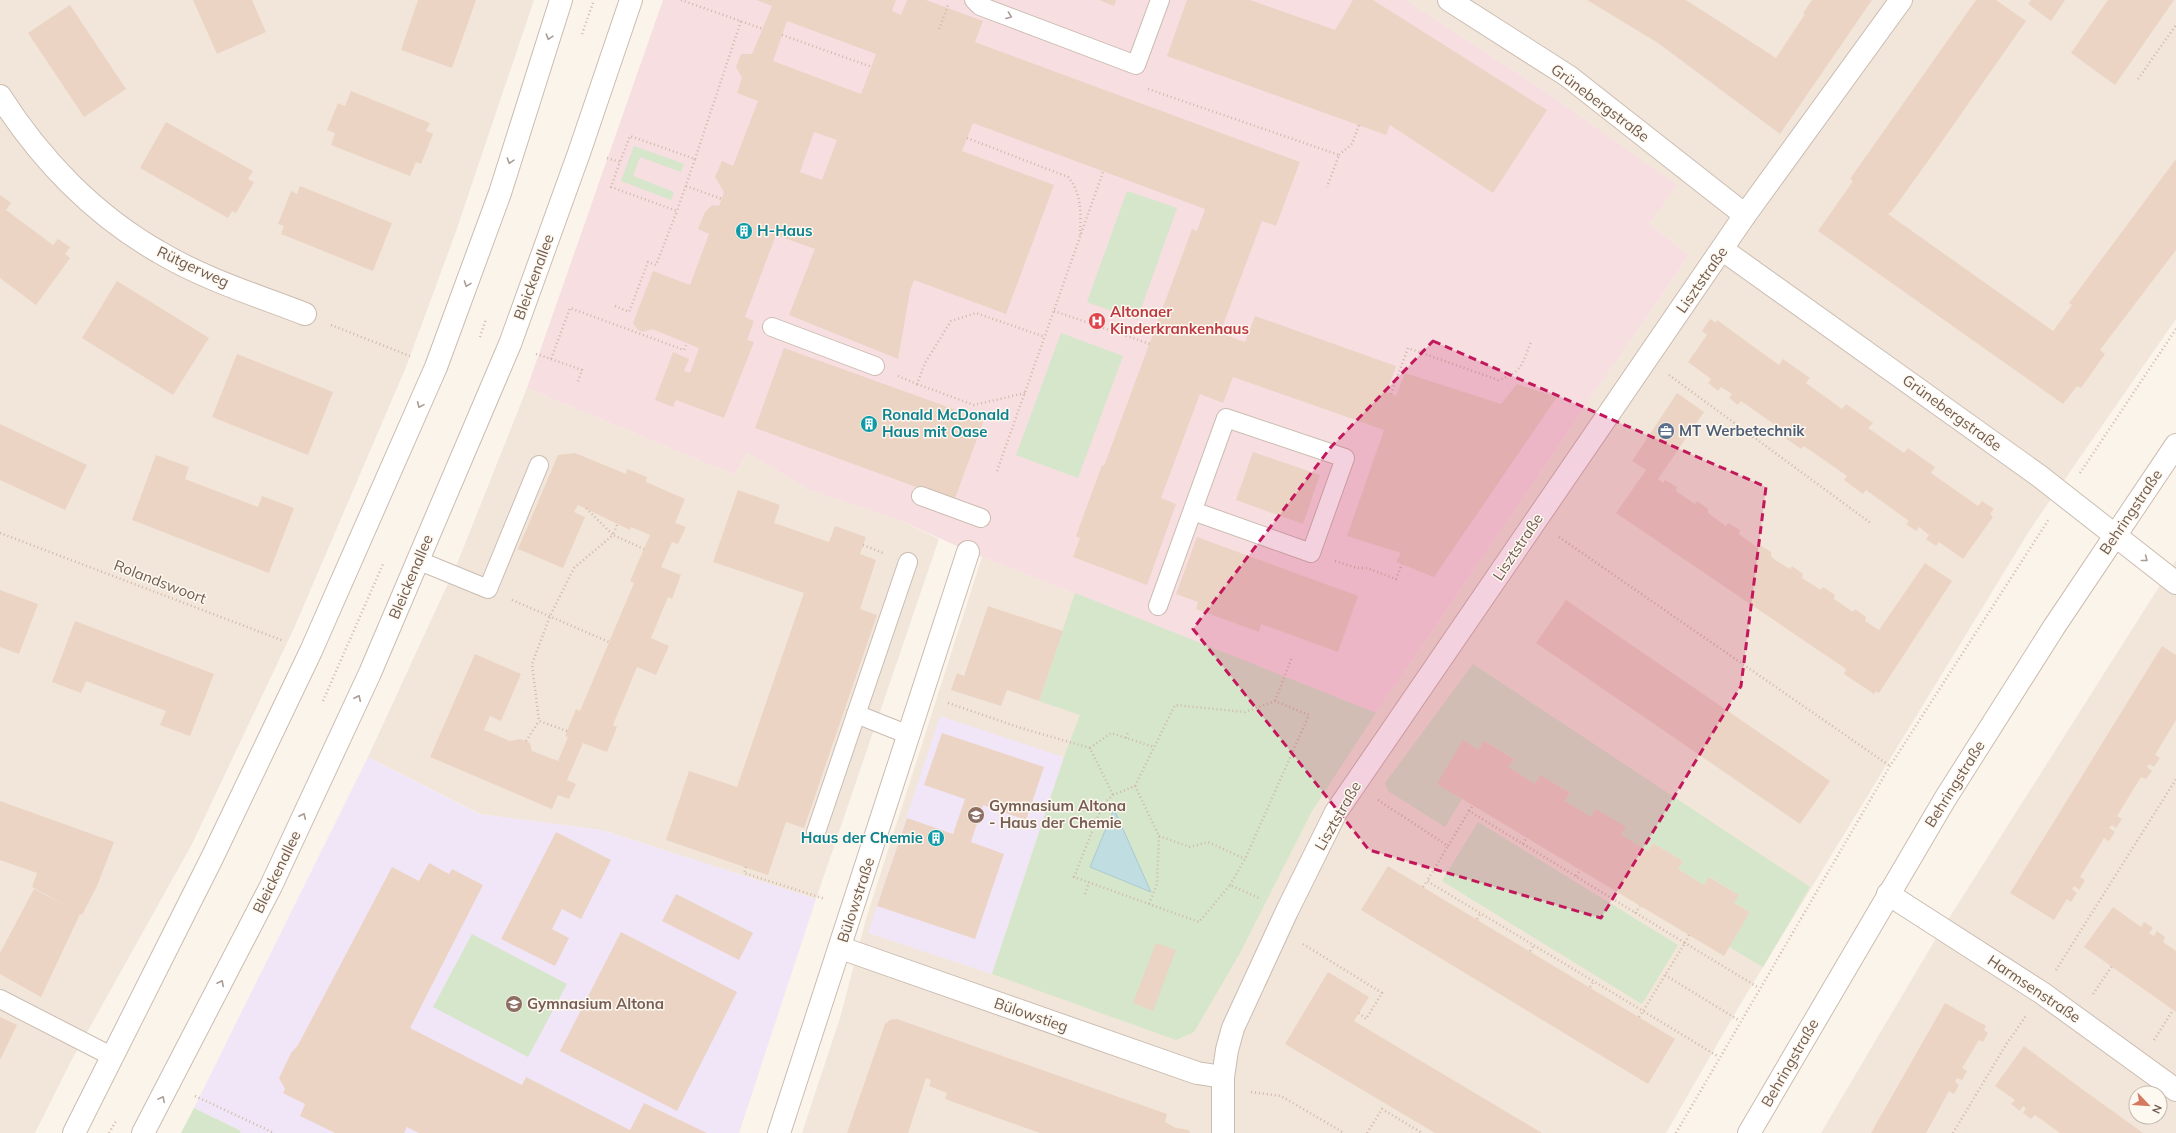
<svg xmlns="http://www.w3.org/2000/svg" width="2176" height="1133" font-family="Mulish,sans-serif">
<rect width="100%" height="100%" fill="#faf4ea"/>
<g fill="#f1e6d9" fill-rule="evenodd">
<polygon points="0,0 534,0 455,234 406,367 295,626 192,844 71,1061 35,1133 0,1133"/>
<polygon points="1406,0 2176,0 2176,319 2031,528 1738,1008 1666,1133 802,1133 840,1018 866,919 982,557 1376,713 1689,255 1649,224 1676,185 1539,87"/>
<polygon points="527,388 734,475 748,453 807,489 901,521 939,539 816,899 602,830 480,814 368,757 457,564"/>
<path d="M2176 560V1133H1821L1932 945ZM2136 1093H2160V1117H2136Z"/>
</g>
<g fill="#f1e6f7">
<polygon points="940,716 1064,757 992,974 868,933"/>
<polygon points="368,757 479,814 602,830 816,899 739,1133 240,1133 241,1131 194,1108"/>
</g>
<polygon fill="#f7dee1" points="663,0 1406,0 1539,87 1677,185 1649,224 1689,255 1376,713 982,557 901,521 807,489 748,453 734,475 527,388"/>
<g fill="#d5e6ca">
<polygon points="634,146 684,164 681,172 640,157 633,176 674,192 671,200 621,181"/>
<polygon points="1127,191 1177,208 1137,320 1087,302"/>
<polygon points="1061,333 1123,356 1078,478 1016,455"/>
<polygon points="1075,593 1376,713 1312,811 1240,953 1194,1032 1176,1040 992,974 1064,757 1080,715 1039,701"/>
<polygon points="1473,664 1810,887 1763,967 1729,947 1750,912 1734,903 1739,895 1710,877 1704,885 1678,869 1683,861 1653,843 1648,851 1621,835 1625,827 1591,817 1565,801 1570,793 1540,775 1535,784 1508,767 1513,758 1484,741 1478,750 1464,741 1438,784 1462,799 1445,827 1388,791 1385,783"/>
<polygon points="1478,822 1678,945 1642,1004 1442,881"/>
<polygon points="472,934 567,984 528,1057 433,1007"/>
<polygon points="194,1108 241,1131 240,1133 181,1133"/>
</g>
<polygon fill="#c0dde1" stroke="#a8cbd2" points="1114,809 1151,892 1090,867"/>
<g fill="#ecd4c5" fill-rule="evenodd">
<polygon points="193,0 252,0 266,32 217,54"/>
<polygon points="418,0 476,0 452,68 401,50"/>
<path d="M756 0H896L892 11 901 15 907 0H926L983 21 975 42 1300 162 1276 226 1262 221 1220 333 1245 342 1255 316 1396 366 1387 392 1396 396 1405 373 1501 404 1517 384 1557 397 1434 577 1396 562 1401 553 1347 536 1384 430 1233 377 1223 403 1200 394 1161 498 1176 504 1147 585 1073 557 1080 538 1076 536 1102 465 1104 466 1192 229 1197 231 1205 209 973 123 962 151 1054 185 1006 314 914 280 910 291 898 359 789 315 815 249 776 235 745 317 754 321 747 340 754 342 724 418 676 400 673 407 655 400 673 352 689 359 684 371 690 373 699 348 652 329 643 332 638 330 633 323 653 271 690 285 709 234 698 229 705 212 712 205 719 206 724 192 715 177 722 161 733 166 758 101 737 93 742 78 736 67 741 54H752L772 6ZM787 21 876 54 861 94 773 61ZM814 132 837 140 822 180 800 172Z"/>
<polygon points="1099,0 1116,0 1114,6"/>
<polygon points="1187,0 1250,0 1335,30 1353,0 1373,0 1547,110 1493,193 1390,125 1386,135 1167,56"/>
<polygon points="1587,0 1686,0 1776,58 1805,14 1803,13 1812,0 1872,0 1780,134 1658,43"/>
<polygon points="1976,0 1996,0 2026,21 1938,147 1892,211 1888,214 2053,331 2072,305 2069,303 2176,159 2176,250 2100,350 2105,354 2081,388 2077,386 2063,404 1818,231 1853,181 1850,179"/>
<polygon points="2031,0 2065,0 2051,21 2028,4"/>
<polygon points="2108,0 2174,0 2115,85 2071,53"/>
<polygon points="70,5 126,89 84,117 28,33"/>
<polygon points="351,91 430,123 426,131 433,134 421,164 416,162 410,176 331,145 335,133 327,130 338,103 345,106"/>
<polygon points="166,122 253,171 248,179 254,182 236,213 232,211 228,218 140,168"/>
<polygon points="300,186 392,223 373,271 281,234 284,226 278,224 291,191 297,194"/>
<polygon points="0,195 11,203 6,210 53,245 58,239 70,247 65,254 70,258 36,305 0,278"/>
<polygon points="117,281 209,338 173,395 82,338"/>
<polygon points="1710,319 1716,323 1717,320 1779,365 1783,359 1810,378 1806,383 1842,409 1846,404 1873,423 1868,428 1904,453 1908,448 1922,458 1935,467 1931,473 1978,506 1982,501 1994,509 1990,514 1993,517 1963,559 1939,542 1936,546 1926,539 1929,535 1919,527 1916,531 1906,524 1909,521 1866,490 1863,494 1844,480 1847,476 1804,446 1801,449 1781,435 1784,431 1741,401 1738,405 1729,398 1732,394 1721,387 1718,391 1708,383 1711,379 1688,362 1707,335 1702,331"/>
<polygon points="784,348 984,420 954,501 755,428"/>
<polygon points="237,354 333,392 308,455 212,417"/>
<polygon points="1677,393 1704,412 1658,479 1663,483 1665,480 1677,487 1676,491 1695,504 1697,501 1708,509 1708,513 1726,526 1728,523 1740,530 1739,534 1758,548 1760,545 1771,552 1771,556 1775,560 1790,569 1792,566 1803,574 1802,578 1821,590 1823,587 1835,595 1834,599 1853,612 1855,609 1866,617 1865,621 1879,630 1925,563 1952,581 1879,693 1876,691 1874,694 1844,674 1846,669 1616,513 1646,470 1632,461"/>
<polygon points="0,424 87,465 65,510 0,480"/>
<polygon points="1253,452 1320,475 1303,524 1236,500"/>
<polygon points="575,453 626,474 627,469 647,477 646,482 685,499 675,523 686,527 678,544 672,542 661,567 681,575 672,599 668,597 651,638 669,646 656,675 637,667 613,725 617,727 607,752 583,743 567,780 576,784 569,799 558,795 552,809 430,757 475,654 521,674 501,721 490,716 484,730 510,741 520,739 526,741 530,743 532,751 558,761 568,737 565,736 576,709 580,711 634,583 630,581 650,535 631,527 630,530 578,505 574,512 585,517 563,568 518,549 558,455"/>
<polygon points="156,455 189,467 185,479 258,507 262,496 294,508 269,573 132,520"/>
<polygon points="738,490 780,505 774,523 829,542 835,526 866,537 860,554 876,560 860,609 877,615 804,828 786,822 768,875 666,840 689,771 737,787 804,593 713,562"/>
<polygon points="1197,537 1358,596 1338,652 1261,624 1259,632 1196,609 1198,602 1176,594"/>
<polygon points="0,590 38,604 19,654 0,647"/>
<polygon points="1566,600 1830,781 1800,824 1536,643"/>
<polygon points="988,606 1063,631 1039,701 1007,690 1001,706 951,690 957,673 964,676"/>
<polygon points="75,621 214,674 190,736 160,725 166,711 86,681 81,693 52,682"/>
<polygon points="2162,646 2176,655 2176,720 2155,755 2160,758 2154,767 2149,764 2147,767 2152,771 2146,779 2141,777 2117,816 2122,819 2116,828 2112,825 2109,828 2115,832 2109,841 2104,838 2080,877 2085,880 2079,890 2074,886 2072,889 2077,893 2071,902 2067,899 2054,920 2010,893"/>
<polygon points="942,733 1044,767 1026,820 983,805 971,842 1004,854 975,939 877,906 907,818 953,834 965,799 924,785"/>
<polygon points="1463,740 1478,750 1484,741 1514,759 1508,767 1535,784 1540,775 1570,793 1565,801 1591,817 1596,809 1626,827 1621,835 1648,851 1653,843 1683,861 1678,869 1704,885 1709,877 1739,895 1734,903 1750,912 1724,956 1437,784"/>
<polygon points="0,801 114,842 97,886 82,915 80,914 41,997 0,974 0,953 34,889 70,908 32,887 37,873 0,860"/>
<polygon points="556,832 611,860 581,919 562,909 552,929 569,938 555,966 501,939"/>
<polygon points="429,863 449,874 452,869 483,885 410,1028 522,1085 526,1077 630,1130 644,1103 707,1133 419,1133 407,1127 404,1133 335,1133 300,1116 305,1104 283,1093 285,1089 279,1078 291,1053 298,1045 392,867 419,881"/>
<polygon points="1388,866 1675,1039 1648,1084 1361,910"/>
<polygon points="676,894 753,933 739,960 662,921"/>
<polygon points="2113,907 2141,927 2144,922 2153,928 2149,933 2154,936 2157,931 2165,937 2163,942 2176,951 2176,1012 2084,947"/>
<polygon points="621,932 737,992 677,1111 560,1051"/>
<polygon points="1156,943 1176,950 1153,1011 1133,1003"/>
<polygon points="1328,972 1369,997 1354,1021 1542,1133 1435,1133 1285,1044"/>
<polygon points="1945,1003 1986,1026 1984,1030 1988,1033 1983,1042 1979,1040 1962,1068 1967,1071 1962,1080 1957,1078 1955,1082 1959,1085 1954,1094 1949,1091 1926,1133 1871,1133"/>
<polygon points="0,1017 17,1025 0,1060"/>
<polygon points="897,1019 1167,1114 1165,1122 1176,1128 1189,1130 1190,1133 1040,1133 945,1099 947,1093 929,1086 931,1080 926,1078 908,1133 847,1133 885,1024 890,1020"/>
<polygon points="2024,1046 2082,1089 2143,1133 2060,1133 2035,1115 2031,1119 2023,1113 2026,1108 2023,1106 2020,1111 2011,1104 2015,1100 1995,1086"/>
</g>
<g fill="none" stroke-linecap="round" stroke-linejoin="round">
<g stroke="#cbbcb1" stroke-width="20">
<g id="service">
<polyline points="974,0 980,6 1136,65 1160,0"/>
<polyline points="772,327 875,366"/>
<polyline points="921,496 981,518"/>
<polyline points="417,560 488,589 539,465"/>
<polyline points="1158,606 1226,418 1345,458 1311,553 1193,511"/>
<polyline points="856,714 909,735"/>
<polyline points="816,832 908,562"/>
<polyline points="0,999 113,1057"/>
</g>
</g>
<g stroke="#cbbcb1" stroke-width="24">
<g id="minor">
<polyline points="1449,0 1568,76 1745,215"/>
<path d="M0 96C40 159 94 215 159 252 204 279 256 295 305 314"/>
<polyline points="1723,250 2038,475 2176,583"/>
<polyline points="1888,894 2042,993 2176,1090"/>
<polyline points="841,948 1197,1073 1223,1077"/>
<polyline points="74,1133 212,858 311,651 436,367 500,193 561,0"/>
<polyline points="143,1133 271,886 370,673 510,344 579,153 631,0"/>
<polyline points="779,1133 968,552"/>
<polyline points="1223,1133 1223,1077 1227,1050 1233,1028 1287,911 1336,812 1745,215 1901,0"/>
</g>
</g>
<g stroke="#cdbcaf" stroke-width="24">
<polyline id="secondary" points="1749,1133 1945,799 2054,627 2176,445"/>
</g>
<g stroke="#d1b8a8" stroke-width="2.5" stroke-dasharray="1 3" stroke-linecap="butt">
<polyline points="681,0 763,29"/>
<polyline points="939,29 948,5"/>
<polyline points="582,34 594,0"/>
<polyline points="782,35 872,67"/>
<polyline points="2138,79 2176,25"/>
<polyline points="1148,89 1339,155 1327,187"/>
<path d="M967 138 1068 177C1082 193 1081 215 1080 235"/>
<polyline points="1339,155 1352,144 1359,125"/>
<polyline points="607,158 620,162 611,187 677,211 695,159 630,136 620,162"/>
<polyline points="695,159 741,21"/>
<polyline points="686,186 722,199"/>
<polyline points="615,306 629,312 648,262 656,265 677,211"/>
<polyline points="1054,311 1150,344"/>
<polyline points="331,325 410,356"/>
<polyline points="480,337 486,319"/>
<polyline points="536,354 551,359 570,308 684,350 687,343"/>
<polyline points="551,359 582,370 577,384"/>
<polyline points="1669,375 1872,524"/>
<polyline points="898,376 917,384 925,363 951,321 976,313 1045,337"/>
<polyline points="917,384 974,405 1025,393"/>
<path d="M1391 394 1408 348 1498 380C1522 373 1522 364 1531 342"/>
<polyline points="997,471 1103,172"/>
<polyline points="2080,473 2176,329"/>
<polyline points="617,525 613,535 644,549"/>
<polyline points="0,533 284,641"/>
<polyline points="1559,537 1890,766"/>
<polyline points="863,545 883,553"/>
<polyline points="1335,561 1357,568 1367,568 1396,579 1402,564"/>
<polyline points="512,600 609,642"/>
<polyline points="323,701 383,564"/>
<polyline points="1275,701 1292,657"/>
<polyline points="948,703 1021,728 1090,748 1113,795"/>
<polyline points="567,731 539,721 532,664 550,616 574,568 613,535 586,508"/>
<polyline points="1126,738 1128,732"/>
<polyline points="526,741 539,721"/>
<polyline points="1090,748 1111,733 1154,747"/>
<polyline points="1135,786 1159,836 1157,884 1149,904"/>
<polyline points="1378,800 1448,846 1469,811 1685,943 1643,1011 1427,881 1448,846"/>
<polyline points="1469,811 1473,805"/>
<polyline points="1159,836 1190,847 1208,842 1245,859"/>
<polyline points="1523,844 1526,838"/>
<polyline points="746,867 744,873 825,899"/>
<polyline points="1576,876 1580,870"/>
<polyline points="1230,885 1245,859 1309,715 1275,701 1245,712 1175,705 1135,786 1113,795 1103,804 1074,877 1199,922 1230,885 1261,899"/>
<polyline points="1423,887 1427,881"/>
<polyline points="1085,894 1089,882"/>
<polyline points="1635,913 1640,906"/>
<polyline points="1477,919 1481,913"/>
<polyline points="1689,935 1685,943 1759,988"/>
<polyline points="1303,944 1382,993 1366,1019 1359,1013"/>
<polyline points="1530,951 1534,945"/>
<polyline points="2056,970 2176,779"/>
<polyline points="1665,975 1740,1021"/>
<polyline points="1590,987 1594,981"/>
<polyline points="2093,994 2112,966"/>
<polyline points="1639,1017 1643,1011 1719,1057"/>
<polyline points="2154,1040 2173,1010"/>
<polyline points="1251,1092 1281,1096 1344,1133"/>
<polyline points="195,1096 274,1133"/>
<polyline points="109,1133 116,1121"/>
<polyline points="1367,1133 1382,1109 1422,1133"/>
<polyline points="1676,1133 1890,766 2049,519"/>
<polyline points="1953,1133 2007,1043 2026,1016"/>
</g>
<use href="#service" stroke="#fff" stroke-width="18"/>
<use href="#minor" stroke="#fff" stroke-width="22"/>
<use href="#secondary" stroke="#fff" stroke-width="22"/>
</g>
<defs><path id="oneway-chevron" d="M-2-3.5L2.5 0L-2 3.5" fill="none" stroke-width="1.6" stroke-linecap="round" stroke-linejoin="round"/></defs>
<g stroke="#aa9d96">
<use href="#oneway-chevron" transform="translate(1009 16) rotate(21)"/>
<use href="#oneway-chevron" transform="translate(549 37) rotate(107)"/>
<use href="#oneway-chevron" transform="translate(510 161) rotate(107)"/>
<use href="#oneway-chevron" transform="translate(467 284) rotate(110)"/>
<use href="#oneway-chevron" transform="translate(420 405) rotate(114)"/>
<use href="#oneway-chevron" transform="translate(2145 559) rotate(38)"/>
<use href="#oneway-chevron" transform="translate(358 698) rotate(-65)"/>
<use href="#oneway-chevron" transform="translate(303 816) rotate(-65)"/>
<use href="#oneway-chevron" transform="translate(221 983) rotate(-63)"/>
<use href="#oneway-chevron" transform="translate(162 1099) rotate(-62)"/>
</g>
<path fill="#c2185b" fill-opacity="0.2" stroke="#c2185b" stroke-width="3" stroke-dasharray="8 5" stroke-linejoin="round" d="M1433 341 1766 487 1741 686 1601 918 1369 850 1193 629 1331 447Z"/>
<defs>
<g id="building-disc" transform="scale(0.9)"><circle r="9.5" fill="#0f9aa8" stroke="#fdf8f0"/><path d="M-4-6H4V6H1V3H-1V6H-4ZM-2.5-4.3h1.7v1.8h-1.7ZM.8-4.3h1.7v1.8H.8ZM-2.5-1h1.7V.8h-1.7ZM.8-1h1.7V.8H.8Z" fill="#fff"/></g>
<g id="hospital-disc" transform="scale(0.9)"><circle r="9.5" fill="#e0444e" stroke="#fdf8f0"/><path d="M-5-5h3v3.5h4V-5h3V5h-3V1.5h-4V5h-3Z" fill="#fff"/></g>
<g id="office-disc" transform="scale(0.9)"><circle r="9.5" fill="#5c6f8a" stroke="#fdf8f0"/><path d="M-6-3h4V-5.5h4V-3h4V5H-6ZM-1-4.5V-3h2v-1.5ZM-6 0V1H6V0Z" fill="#fff"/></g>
<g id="school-disc" transform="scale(0.9)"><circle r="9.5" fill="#8d6e63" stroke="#fdf8f0"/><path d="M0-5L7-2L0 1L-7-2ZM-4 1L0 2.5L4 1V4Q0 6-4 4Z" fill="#fff"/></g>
</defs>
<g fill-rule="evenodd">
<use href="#building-disc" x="744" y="231"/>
<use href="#hospital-disc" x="1097" y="321"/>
<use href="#building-disc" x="869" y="424"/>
<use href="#office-disc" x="1666" y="431"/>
<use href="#school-disc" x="976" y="815"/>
<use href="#building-disc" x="936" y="838"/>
<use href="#school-disc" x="514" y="1004"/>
</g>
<g text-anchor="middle" stroke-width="3" stroke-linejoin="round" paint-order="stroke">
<g font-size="15" fill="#725c50" stroke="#fdf8f0">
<text transform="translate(1600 103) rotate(37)" y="5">Grünebergstraße</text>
<text transform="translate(193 267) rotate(25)" y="5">Rütgerweg</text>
<text transform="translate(534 277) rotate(-70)" y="5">Bleickenallee</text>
<text transform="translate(1702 280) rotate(-55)" y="5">Lisztstraße</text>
<text transform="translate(1952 413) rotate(36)" y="5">Grünebergstraße</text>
<text transform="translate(2131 512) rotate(-56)" y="5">Behringstraße</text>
<text transform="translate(1518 547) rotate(-56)" y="5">Lisztstraße</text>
<text transform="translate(411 577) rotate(-67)" y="5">Bleickenallee</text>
<text transform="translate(160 582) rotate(21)" y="5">Rolandswoort</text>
<text transform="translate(1955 784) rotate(-58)" y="5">Behringstraße</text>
<text transform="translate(1338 816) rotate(-60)" y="5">Lisztstraße</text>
<text transform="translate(277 872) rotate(-64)" y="5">Bleickenallee</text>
<text transform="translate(856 900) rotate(-72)" y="5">Bülowstraße</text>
<text transform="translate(2034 989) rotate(34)" y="5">Harmsenstraße</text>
<text transform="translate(1031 1015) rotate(19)" y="5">Bülowstieg</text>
<text transform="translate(1790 1063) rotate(-60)" y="5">Behringstraße</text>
</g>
<g font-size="15" font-weight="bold" fill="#0d838f" stroke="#fdf8f0" text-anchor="start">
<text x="757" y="236">H-Haus</text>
<text x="882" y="420">Ronald McDonald<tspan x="882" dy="17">Haus mit Oase</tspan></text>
<text x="923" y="843" text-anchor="end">Haus der Chemie</text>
</g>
<g font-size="15" font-weight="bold" fill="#be3a42" stroke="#fdf8f0" text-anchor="start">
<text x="1110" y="317">Altonaer<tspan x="1110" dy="17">Kinderkrankenhaus</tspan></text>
</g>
<g font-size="15" font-weight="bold" fill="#4e5e75" stroke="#fdf8f0" text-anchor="start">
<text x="1679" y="436">MT Werbetechnik</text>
</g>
<g font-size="15" font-weight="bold" fill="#785e54" stroke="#fdf8f0" text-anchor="start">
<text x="989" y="811">Gymnasium Altona<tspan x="989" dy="17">- Haus der Chemie</tspan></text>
<text x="527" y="1009">Gymnasium Altona</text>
</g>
</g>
<g transform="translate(2148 1105) rotate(115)"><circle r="19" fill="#fdf8f0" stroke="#c5bab0"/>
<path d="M0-3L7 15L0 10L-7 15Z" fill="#d4795f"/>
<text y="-6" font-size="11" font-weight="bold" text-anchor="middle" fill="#725c50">N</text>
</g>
</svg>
